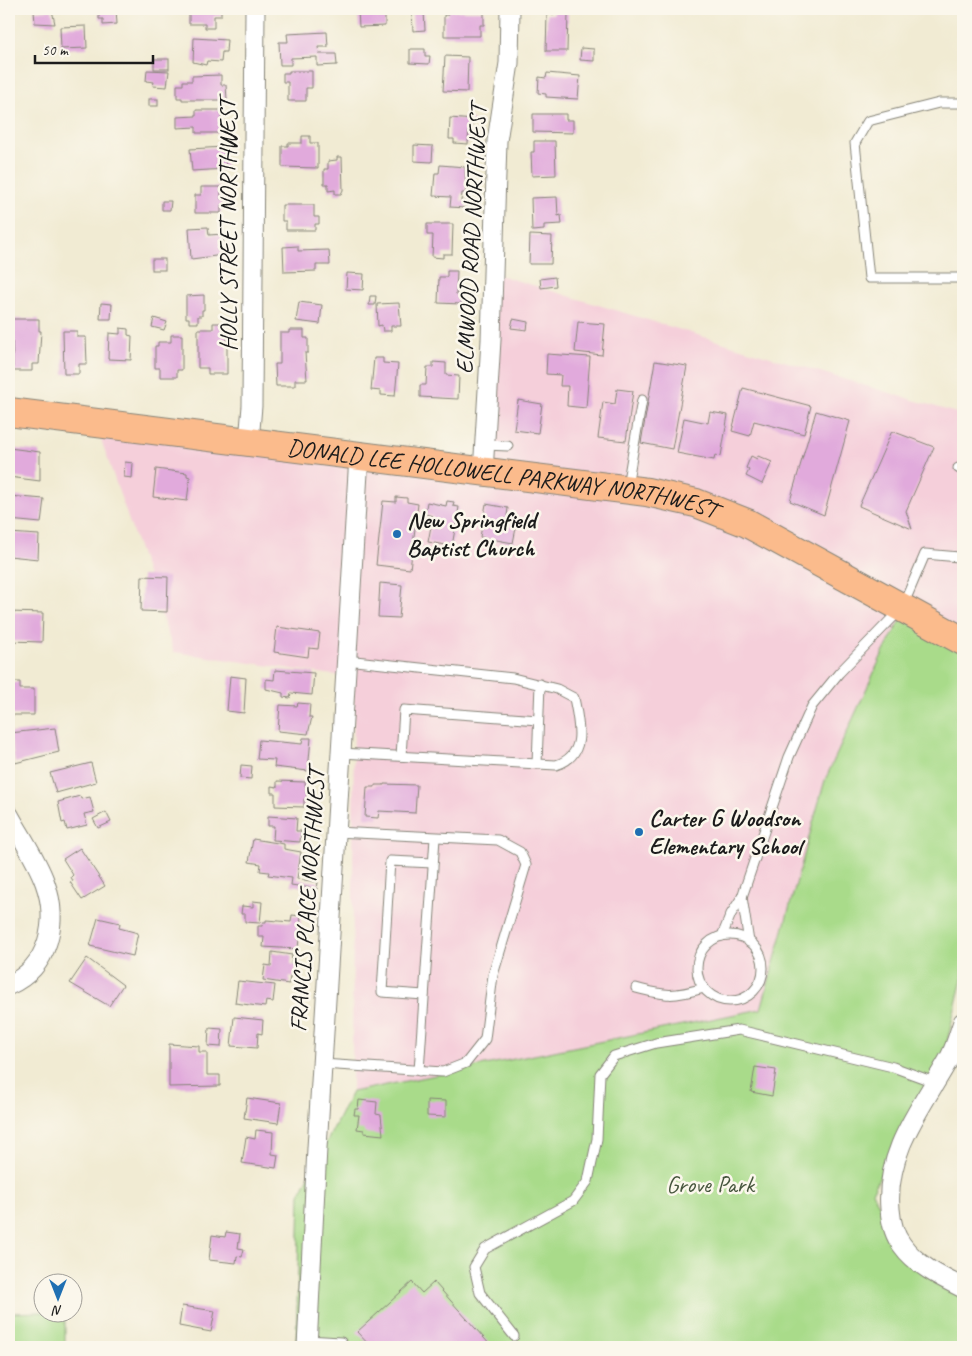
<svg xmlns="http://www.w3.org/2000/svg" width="972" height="1356" font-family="Caveat,sans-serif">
<rect width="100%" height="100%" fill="#fbf7ec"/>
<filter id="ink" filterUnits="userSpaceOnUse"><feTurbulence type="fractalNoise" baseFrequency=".02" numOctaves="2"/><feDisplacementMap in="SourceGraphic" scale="10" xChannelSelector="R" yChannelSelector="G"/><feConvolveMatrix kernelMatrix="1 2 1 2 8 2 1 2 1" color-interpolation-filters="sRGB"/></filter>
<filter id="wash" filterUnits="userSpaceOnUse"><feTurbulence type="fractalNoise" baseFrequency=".0096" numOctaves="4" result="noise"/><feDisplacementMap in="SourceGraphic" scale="20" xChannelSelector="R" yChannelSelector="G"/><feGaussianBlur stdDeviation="1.12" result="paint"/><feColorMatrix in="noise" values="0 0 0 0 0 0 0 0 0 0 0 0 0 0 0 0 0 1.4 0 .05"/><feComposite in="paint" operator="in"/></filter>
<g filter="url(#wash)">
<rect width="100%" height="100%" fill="#f1ebd3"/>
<polygon fill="#f5cfda" points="492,273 963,415 963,647 825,780 761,1009 352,1092 354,678 174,652 93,416 481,476"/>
<g fill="#a9db8a" stroke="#627c53">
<polygon points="901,619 963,647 963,975 943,1059 872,1192 913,1263 963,1293 963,1347 296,1347 300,1194 352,1092 761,1009 825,780 881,657"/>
<polygon points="42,1312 65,1314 65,1347 9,1347 9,1313"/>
</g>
<g id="blocks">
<g fill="#e1aadc">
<polygon points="99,9 116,9 117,24 103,25 103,19 99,19"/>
<polygon points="189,9 221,9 221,16 214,16 214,28 205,28 205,24 189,24"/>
<polygon points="358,9 385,9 385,26 359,27"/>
<polygon points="554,9 562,9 561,13 568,13 567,51 546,51 547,14 554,14"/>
<polygon points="52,10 55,24 35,23 34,11"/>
<polygon points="424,11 425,30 413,31 412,12"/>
<polygon points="448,11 484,11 484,25 480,25 480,36 444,36 444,15 448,15"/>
<polygon points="86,26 87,48 61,49 60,27"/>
<polygon points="327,32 328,47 318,47 319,54 336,54 337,65 317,66 317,57 291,58 291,65 280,65 279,42 288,42 287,34"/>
<polygon points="194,38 227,40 226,52 222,52 221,62 207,61 206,65 193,62"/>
<polygon points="581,48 594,49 594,61 580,60"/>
<polygon points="410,49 425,49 425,56 430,56 429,64 410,63"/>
<polygon points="445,56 468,57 467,92 443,91"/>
<rect x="154" y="59" width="15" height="10"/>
<polygon points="147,70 169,71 167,87 153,86 154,82 146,81"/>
<polygon points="289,71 312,71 312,88 306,88 306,101 288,101 288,82 283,82 283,73 289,73"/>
<polygon points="547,73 580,76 578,99 546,97 546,94 538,93 539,77 546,78"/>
<polygon points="221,75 221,85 226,85 227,100 182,100 182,98 177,98 177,85 183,85 183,81 192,81 192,76"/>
<rect x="149" y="99" width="9" height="7"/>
<polygon points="196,110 221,110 222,133 196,133 196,127 177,128 177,117 196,116"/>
<polygon points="533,114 566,114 566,120 573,120 573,133 533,132"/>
<polygon points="450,118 474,120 473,125 469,125 468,144 454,143 454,139 449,139"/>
<polygon points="302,136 310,136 310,143 318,143 318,168 282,167 282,146 288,146 288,143 302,143"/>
<polygon points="534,141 555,141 556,175 532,176 531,152 534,152"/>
<polygon points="414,145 433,146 432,162 414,161"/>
<polygon points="224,147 226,169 192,171 190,149"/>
<polygon points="337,157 342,157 343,190 341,194 335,194 335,190 328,191 328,184 324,184 324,169 328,169 328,161 337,160"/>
<polygon points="440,165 465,167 466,193 462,193 461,201 467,201 466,208 450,207 451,197 433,196 435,173 439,173"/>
<polygon points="201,187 221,187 221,199 225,199 225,205 221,205 221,213 195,213 195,195 201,195"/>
<polygon points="557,197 558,216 561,215 562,224 544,225 544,230 532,231 531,198"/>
<polygon points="162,201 171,201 170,210 162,210"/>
<polygon points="282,205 314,205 314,217 319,217 319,224 315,224 315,230 286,230 286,221 282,221"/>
<polygon points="427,224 453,224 452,254 443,254 443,258 432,257 433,235 427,235"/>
<polygon points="208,227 209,235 223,234 224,255 191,259 189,228"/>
<polygon points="530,235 552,236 551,264 529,264"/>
<polygon points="298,246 298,251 329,250 330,265 316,265 316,271 284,272 283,247"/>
<rect x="152" y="259" width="13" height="11"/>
<polygon points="447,271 457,271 456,294 462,294 461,304 438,303 439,277 447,277"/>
<polygon points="347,273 364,274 363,290 346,289"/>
<polygon points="555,277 556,286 541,288 540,279"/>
<polygon points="204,295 204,310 202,310 202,316 198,316 198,323 189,323 189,318 186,318 186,296"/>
<polygon points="370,296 376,296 375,305 369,305"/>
<polygon points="299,302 322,305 320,324 296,321"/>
<polygon points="101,303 112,304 111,319 100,319"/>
<polygon points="399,303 401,326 391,326 391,331 383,331 382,325 378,326 377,304"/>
<polygon points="154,318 167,322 164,330 152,327"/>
<polygon points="12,319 39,319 39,331 41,331 39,364 32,364 32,371 13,371"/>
<polygon points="513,319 528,322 527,330 511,328"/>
<polygon points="578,322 605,324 602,355 575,352"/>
<polygon points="213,323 225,323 225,329 227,329 227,374 208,374 208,368 198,368 198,329 213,329"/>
<polygon points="120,328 128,329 128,335 132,336 131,360 108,359 109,333 120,334"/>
<polygon points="289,330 304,330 304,338 308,338 308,353 305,353 307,380 295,380 295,386 276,386 275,364 280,364 280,333 289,333"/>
<polygon points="63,331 77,331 77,337 86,337 87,364 79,364 79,374 64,374"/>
<polygon points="171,335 182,335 182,370 177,370 177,377 160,377 160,368 155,368 155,346 158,346 158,342 171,342"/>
<polygon points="547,354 590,357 586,408 567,406 568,386 560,386 561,375 546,374"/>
<polygon points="374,358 383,358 383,363 398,364 395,396 381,395 381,391 371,390"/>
<polygon points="655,361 687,366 672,449 641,443"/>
<polygon points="433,362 446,363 446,375 459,376 458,399 420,397 420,385 426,385 427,367 433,367"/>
<polygon points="743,388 811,406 804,434 754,421 750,436 732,431"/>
<polygon points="617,389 633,391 626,441 598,438 603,402 615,404"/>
<polygon points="518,400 542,404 538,433 514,430"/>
<polygon points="816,411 850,421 824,515 790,501"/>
<polygon points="710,412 728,415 721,456 715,455 714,460 677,453 684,418 708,423"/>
<polygon points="892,431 934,447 906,511 912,529 859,506"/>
<polygon points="9,448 40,452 40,481 9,477"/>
<polygon points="751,456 757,459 758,456 772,462 762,484 746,476 749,470 746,468"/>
<polygon points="125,462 133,463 132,478 124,477"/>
<polygon points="156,469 187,473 187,476 190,477 187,501 153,497"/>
<polygon points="9,496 44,499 41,523 9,520"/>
<polygon points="396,497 407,498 407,502 418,504 410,569 376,565 383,501 396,502"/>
<polygon points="447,501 454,502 453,506 459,507 452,546 428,542 433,516 425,514 427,502 446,506"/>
<polygon points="486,504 508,508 507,516 518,518 513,543 480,537"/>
<polygon points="9,533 39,535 38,559 9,556"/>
<polygon points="142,576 168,577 167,612 141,611"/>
<polygon points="380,583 402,585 399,618 378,617"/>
<polygon points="9,612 43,613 42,642 9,641"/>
<polygon points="277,627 320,633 318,649 309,648 308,657 274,652"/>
<polygon points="275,670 314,673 312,695 291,693 290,698 283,697 283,693 266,689 266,679 274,680"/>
<polygon points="230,676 246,678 244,713 227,711"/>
<polygon points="9,682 20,682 20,689 34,689 34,715 9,715"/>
<polygon points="298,703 310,704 309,717 312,717 308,734 278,731 280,705 297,706"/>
<polygon points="55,728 59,752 15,763 10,733"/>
<polygon points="303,738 311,738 308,771 274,767 275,760 257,759 259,740 302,744"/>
<polygon points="91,763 96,782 56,793 50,773"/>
<polygon points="241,765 252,766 251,779 240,778"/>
<polygon points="277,781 305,782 307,799 304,799 304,807 275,806 275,793 271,793 271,786 277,787"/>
<polygon points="384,784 417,785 415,813 379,811 378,818 365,817 367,787 375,787 375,785 384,785"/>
<polygon points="80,796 81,799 90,797 94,812 84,814 87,825 67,830 65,822 62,823 58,802"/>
<polygon points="106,812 111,822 98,828 93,819"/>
<polygon points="268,816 297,818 296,831 301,831 300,842 273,840 274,826 268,826"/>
<polygon points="253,839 284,844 284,849 301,852 297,879 318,882 317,889 291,885 292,878 268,875 269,872 260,871 261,864 249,862"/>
<polygon points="80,848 105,886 82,900 70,882 73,881 71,877 73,875 63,859"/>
<polygon points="253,901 262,902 260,923 245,922 245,914 241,914 242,906 253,907"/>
<polygon points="292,915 301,916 298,949 263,947 264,937 258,937 258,926 262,926 263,922 266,922 266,920 291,922"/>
<polygon points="98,918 120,923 119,928 138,933 133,956 90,946"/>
<polygon points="272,952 292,955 291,964 296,965 294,977 290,976 289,984 263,980 265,965 271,966"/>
<polygon points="87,958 123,985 109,1006 70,983"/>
<polygon points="238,981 275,985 273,1002 266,1001 265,1007 235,1003"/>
<polygon points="234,1017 263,1020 262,1034 258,1033 257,1048 231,1046"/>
<polygon points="209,1028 222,1029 221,1047 208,1046"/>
<polygon points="169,1044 199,1046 199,1052 207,1052 207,1075 220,1075 220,1086 169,1087"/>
<polygon points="755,1067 776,1070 772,1096 751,1092"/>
<polygon points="247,1098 281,1103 278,1123 244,1118"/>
<polygon points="359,1100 377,1102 376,1114 381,1115 383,1135 364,1133 364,1130 357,1129 359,1115 354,1115 355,1109 358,1109"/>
<polygon points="427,1100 446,1101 446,1117 427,1116"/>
<polygon points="256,1130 273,1132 272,1154 278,1155 276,1168 242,1163 246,1137 255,1139"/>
<polygon points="226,1232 240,1234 238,1248 244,1249 242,1257 237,1256 236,1263 209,1260 212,1235 225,1237"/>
<polygon points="412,1282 422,1293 434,1282 492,1347 371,1347 357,1332"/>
<polygon points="182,1306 215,1311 211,1332 179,1326"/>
</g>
</g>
</g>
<g filter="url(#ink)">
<use href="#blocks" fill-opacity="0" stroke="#868478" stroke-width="1"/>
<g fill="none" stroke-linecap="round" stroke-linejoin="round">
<g stroke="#868478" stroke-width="11">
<g id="lane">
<polyline points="963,103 939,103 868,121 855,143 869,278 963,278"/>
<polyline points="485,445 508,446"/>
<polyline points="958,468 963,471"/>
<polyline points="627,486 642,400"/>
<path d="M341 753 556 765C588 755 579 724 574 698L557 689 513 678 346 660"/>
<polyline points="401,756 404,710 538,720"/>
<polyline points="537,764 540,684"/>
<polyline points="742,897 749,942"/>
<circle cx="730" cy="968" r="33"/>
<polyline points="722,936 731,914 742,897 789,757 812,706 839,673 902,608 925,554 959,557"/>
<path d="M636 988C666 996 673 997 704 988"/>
<polyline points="424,995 382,992 390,861 433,863"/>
<polyline points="322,1064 443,1072 466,1063 485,1039 493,975 526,865 520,852 498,840 336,832"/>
<polyline points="419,1071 435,838"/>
<polyline points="514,1336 480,1293 474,1267 485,1249 573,1201 588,1181 597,1139 600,1074 614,1056 656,1043 739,1030 893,1067 934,1082"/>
<polyline points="307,1340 341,1342 345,1347"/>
</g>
</g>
<g stroke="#868478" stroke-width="21">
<g id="street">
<polyline points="249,441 252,406 255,9"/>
<polyline points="483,472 491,340 497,141 509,63 510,9"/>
<path d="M9 815C21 837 37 860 45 883 59 922 49 967 9 985"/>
<path d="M963 1022C959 1033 956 1046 950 1057 923 1106 885 1150 890 1209 891 1222 894 1235 902 1245 916 1265 941 1277 963 1288"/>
<polyline points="307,1347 317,1148 359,456"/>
</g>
</g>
<g stroke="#868478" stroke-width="30">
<g id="primary">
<path id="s1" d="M9 412 647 492 696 503 747 523 963 641"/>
</g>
</g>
<use href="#lane" stroke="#fff" stroke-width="9"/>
<use href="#street" stroke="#fff" stroke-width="19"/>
<use href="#primary" stroke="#fbbb8c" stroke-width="28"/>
</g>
</g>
<g fill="#1f6fb2" stroke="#fbf7ec" stroke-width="2">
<circle cx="397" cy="534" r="5"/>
<circle cx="639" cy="832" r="5"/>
</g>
<g text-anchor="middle" stroke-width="5" stroke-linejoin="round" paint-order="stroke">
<g font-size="24" fill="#1c1c1c" stroke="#fbf7ec">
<text transform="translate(228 225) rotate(-90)" y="8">HOLLY STREET NORTHWEST</text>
<text transform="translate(471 239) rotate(-87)" y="8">ELMWOOD ROAD NORTHWEST</text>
<text dy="8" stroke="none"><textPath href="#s1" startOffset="498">DONALD LEE HOLLOWELL PARKWAY NORTHWEST</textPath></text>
<text transform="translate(307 900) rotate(-86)" y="8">FRANCIS PLACE NORTHWEST</text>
</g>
<g font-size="24" font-weight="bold" fill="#1c1c1c" stroke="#fbf7ec" text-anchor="start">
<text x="407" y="528">New Springfield<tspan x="407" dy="28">Baptist Church</tspan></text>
<text x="649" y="826">Carter G Woodson<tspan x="649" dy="28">Elementary School</tspan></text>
</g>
<g font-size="24" fill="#46553d" stroke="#fbf7ec">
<text x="710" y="1192">Grove Park</text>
</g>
</g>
<rect width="972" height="1356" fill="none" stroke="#fbf7ec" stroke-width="30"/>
<g transform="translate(58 1298) rotate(180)"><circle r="24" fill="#fbf7ec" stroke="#a29f99"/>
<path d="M0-4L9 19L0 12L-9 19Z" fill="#1f6fb2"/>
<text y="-8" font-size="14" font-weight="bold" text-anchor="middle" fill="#1c1c1c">N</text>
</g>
<path d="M35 55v8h118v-8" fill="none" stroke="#1c1c1c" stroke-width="2.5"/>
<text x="42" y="55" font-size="15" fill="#1c1c1c" stroke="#fbf7ec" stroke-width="4" paint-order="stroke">50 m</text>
</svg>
